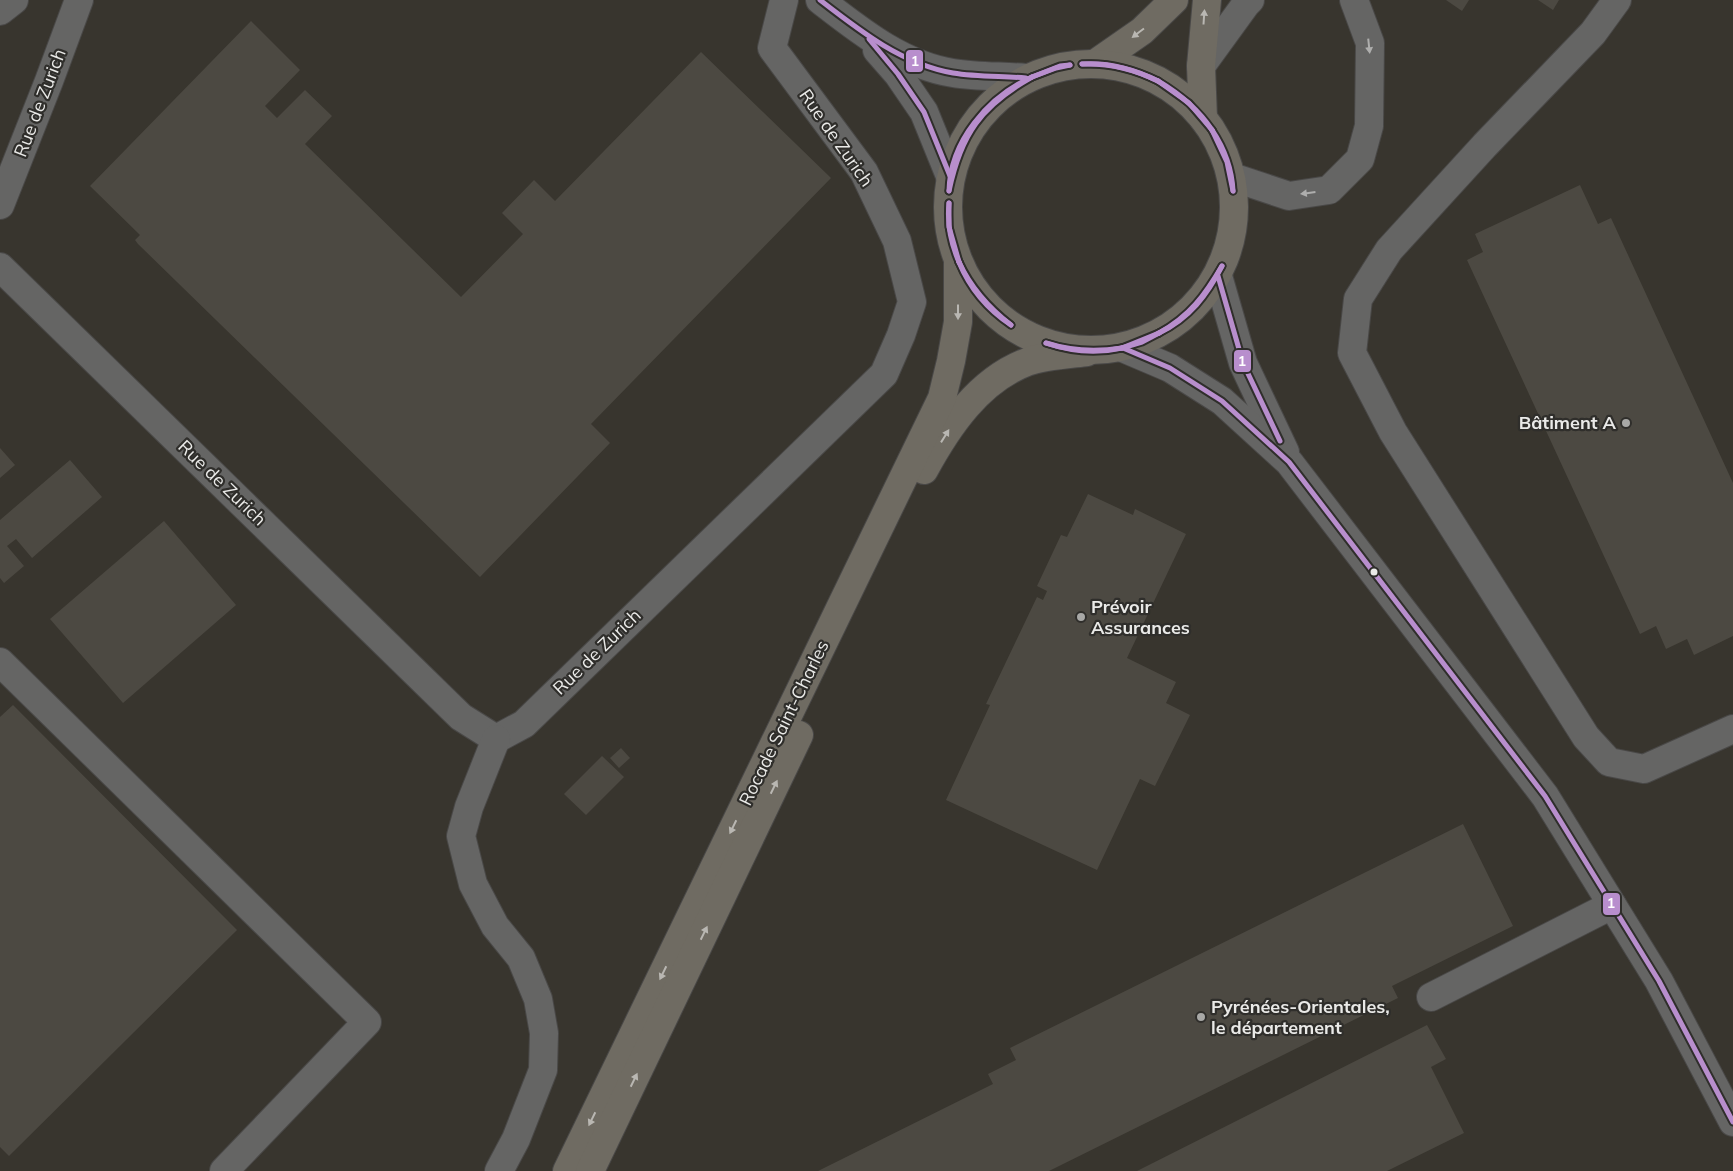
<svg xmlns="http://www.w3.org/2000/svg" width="1733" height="1171" font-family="Mulish,sans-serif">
<rect width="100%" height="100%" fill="#2e2d2c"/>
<rect fill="#38352e" x="0" y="0" width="1733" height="1171"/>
<g fill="#4c4942">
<polygon points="1446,0 1469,0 1462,11"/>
<polygon points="1538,0 1559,0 1553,10"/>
<polygon points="251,21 300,70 265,106 277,118 305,90 332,116 305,144 461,297 523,234 502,213 534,180 555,201 701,52 831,178 591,424 610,443 480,577 138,244 135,240 140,235 90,186"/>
<polygon points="1580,185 1598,224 1611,218 1733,483 1733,636 1694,655 1687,639 1666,649 1656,626 1640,634 1467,260 1483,252 1475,234"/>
<polygon points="0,448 15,465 0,478"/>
<polygon points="70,460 102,497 32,558 16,539 7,546 24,566 4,583 0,578 0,520"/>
<polygon points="1088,494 1133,515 1135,509 1186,534 1127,658 1176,682 1166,703 1190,715 1155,786 1140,779 1097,870 946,800 990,705 986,704 1037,597 1043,600 1047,591 1037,586 1061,535 1067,537"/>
<polygon points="164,521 236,605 123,703 50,619"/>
<polygon points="13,705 237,930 9,1156 0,1147 0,717"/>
<polygon points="621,748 630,758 619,768 610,758"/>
<polygon points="602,756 624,777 586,815 564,794"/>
<polygon points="1463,824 1513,926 1392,986 1398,998 1049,1171 818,1171 993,1084 988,1074 1016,1060 1010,1048"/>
<polygon points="1427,1025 1446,1059 1431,1067 1464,1133 1387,1171 1137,1171"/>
</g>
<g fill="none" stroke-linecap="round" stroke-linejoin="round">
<g stroke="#494847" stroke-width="30">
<g id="minor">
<path d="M820 0C860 31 902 65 953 73 977 77 1002 76 1026 78"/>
<polyline points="1617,0 1593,33 1485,145 1389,250 1358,299 1352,353 1393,432 1586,737 1609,762 1644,769 1733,729"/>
<polyline points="0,11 14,0"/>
<polyline points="877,50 898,74 924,112 950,176"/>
<polyline points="1201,66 1246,4 1250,0"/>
<polyline points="1232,177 1289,196 1329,190 1360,159 1369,126 1370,43 1354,0"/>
<polyline points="0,205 49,81 79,0"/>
<polyline points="0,267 461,717 496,739 524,724 884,374 901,335 912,302 897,241 864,172 772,48 784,0"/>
<polyline points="1218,276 1243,363 1285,452"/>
<polyline points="1123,348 1170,368 1222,401 1289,462 1545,796 1659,981 1733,1122"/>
<polyline points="0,662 367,1022 224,1171"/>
<polyline points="496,739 469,807 461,836 473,884 495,926 521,958 538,999 544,1033 543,1070 516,1139 499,1171"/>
<polyline points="1431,997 1612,905"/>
</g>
</g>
<g stroke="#494847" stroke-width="30">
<g id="major">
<polyline points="1096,63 1142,31 1174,0"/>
<circle cx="1091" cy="207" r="143"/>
<polyline points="1203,118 1201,66 1207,0"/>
<path d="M924 470C948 426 979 380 1027 362 1041 356 1071 354 1087 352"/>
<polyline points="567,1171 942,398 951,361 958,322 958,263"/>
<polyline points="590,1171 799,735"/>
</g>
</g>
<use href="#minor" stroke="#656564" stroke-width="28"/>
<use href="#major" stroke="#6f6b62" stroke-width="28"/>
<g stroke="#2f2e2b" stroke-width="9">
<g id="bus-1">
<path d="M820 0C860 31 902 64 953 73 977 77 1002 76 1026 78"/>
<polyline points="869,39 898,74 924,112 950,176"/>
<path d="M1082 64C1109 62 1134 69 1158 81"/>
<path d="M1082 64C1109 63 1134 69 1158 81"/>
<polyline points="1032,77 1060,66 1070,65"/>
<polyline points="1032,77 1056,68 1070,65"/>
<path d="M1158 81C1180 94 1198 109 1212 130"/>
<polyline points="1158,81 1189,103 1212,130"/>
<path d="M1212 130C1224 148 1232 170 1233 191"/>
<polyline points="1212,130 1227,162 1233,191"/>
<path d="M949 191C950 141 988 97 1032 77"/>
<path d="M949 191C961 134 981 106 1032 77"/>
<polyline points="949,203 949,227 959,262"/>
<path d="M949 203C947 223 951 244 959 262"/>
<path d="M959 262C971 288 989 308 1011 325"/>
<path d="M959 262C970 289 987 309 1011 325"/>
<polyline points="1218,276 1243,363 1280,441"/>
<path d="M1159 333C1190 316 1205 295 1222 266"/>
<path d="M1159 333C1190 318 1207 295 1222 266"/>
<path d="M1046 343C1071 351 1096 352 1122 348"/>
<path d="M1046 343C1072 352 1096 354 1122 348"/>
<polyline points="1122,348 1159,333"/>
<polyline points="1122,348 1142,342 1159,333"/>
<polyline points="1123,348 1170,368 1222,401 1289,462 1545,796 1659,981 1733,1122"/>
</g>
</g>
<use href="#bus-1" stroke="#b88ecd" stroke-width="5"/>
</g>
<defs><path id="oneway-solid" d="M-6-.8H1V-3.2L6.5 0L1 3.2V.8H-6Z" transform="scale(1.25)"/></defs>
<g fill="#b9b7b2">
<use href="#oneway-solid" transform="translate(1204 17) rotate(-86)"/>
<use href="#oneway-solid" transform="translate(1138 33) rotate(143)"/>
<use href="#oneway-solid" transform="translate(958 312) rotate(90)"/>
<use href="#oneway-solid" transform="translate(945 436) rotate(-58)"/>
<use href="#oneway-solid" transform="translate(774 787) rotate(-64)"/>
<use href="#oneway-solid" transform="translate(733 827) rotate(116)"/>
<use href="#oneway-solid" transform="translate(704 933) rotate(-64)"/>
<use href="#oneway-solid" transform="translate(663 973) rotate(116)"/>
<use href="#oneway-solid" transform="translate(634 1080) rotate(-64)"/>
<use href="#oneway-solid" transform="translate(592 1119) rotate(116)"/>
</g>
<g fill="#aeaead">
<use href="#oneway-solid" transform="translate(1369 46) rotate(84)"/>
<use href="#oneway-solid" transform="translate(1308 193) rotate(173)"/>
</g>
<g fill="#a8a8a6" stroke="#2f2e2b" stroke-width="2">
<circle cx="1626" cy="423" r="5"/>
<circle cx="1081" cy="617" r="5"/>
<circle cx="1201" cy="1017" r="5"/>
</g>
<circle fill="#eaeae8" stroke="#2f2e2b" stroke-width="2" cx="1374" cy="572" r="4.5"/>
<g text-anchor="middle" stroke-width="4.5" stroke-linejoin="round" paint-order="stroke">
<g font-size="18" fill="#eaeae8" stroke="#2f2e2b">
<text transform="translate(40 103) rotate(-69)" y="6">Rue de Zurich</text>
<text transform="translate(836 138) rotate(55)" y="6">Rue de Zurich</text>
<text transform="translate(222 483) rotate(44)" y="6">Rue de Zurich</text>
<text transform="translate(597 652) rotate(-44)" y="6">Rue de Zurich</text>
<text transform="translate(784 723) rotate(-64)" y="6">Rocade Saint-Charles</text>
</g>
<g font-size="18" font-weight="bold" fill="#eaeae8" stroke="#2f2e2b" text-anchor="start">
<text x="1616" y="429" text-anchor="end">Bâtiment A</text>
<text x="1091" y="613">Prévoir<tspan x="1091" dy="21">Assurances</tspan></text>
<text x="1211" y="1013">Pyrénées-Orientales,<tspan x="1211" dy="21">le département</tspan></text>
</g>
</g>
<g stroke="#2f2e2b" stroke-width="2">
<rect x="905" y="49" width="19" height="24" rx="5" fill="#b88ecd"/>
<rect x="1233" y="349" width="19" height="24" rx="5" fill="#b88ecd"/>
<rect x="1602" y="892" width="19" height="24" rx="5" fill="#b88ecd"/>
</g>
<g font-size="14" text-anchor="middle" font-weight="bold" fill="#fff">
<text x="915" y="66">1</text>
<text x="1242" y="366">1</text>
<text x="1611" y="908">1</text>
</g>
</svg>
